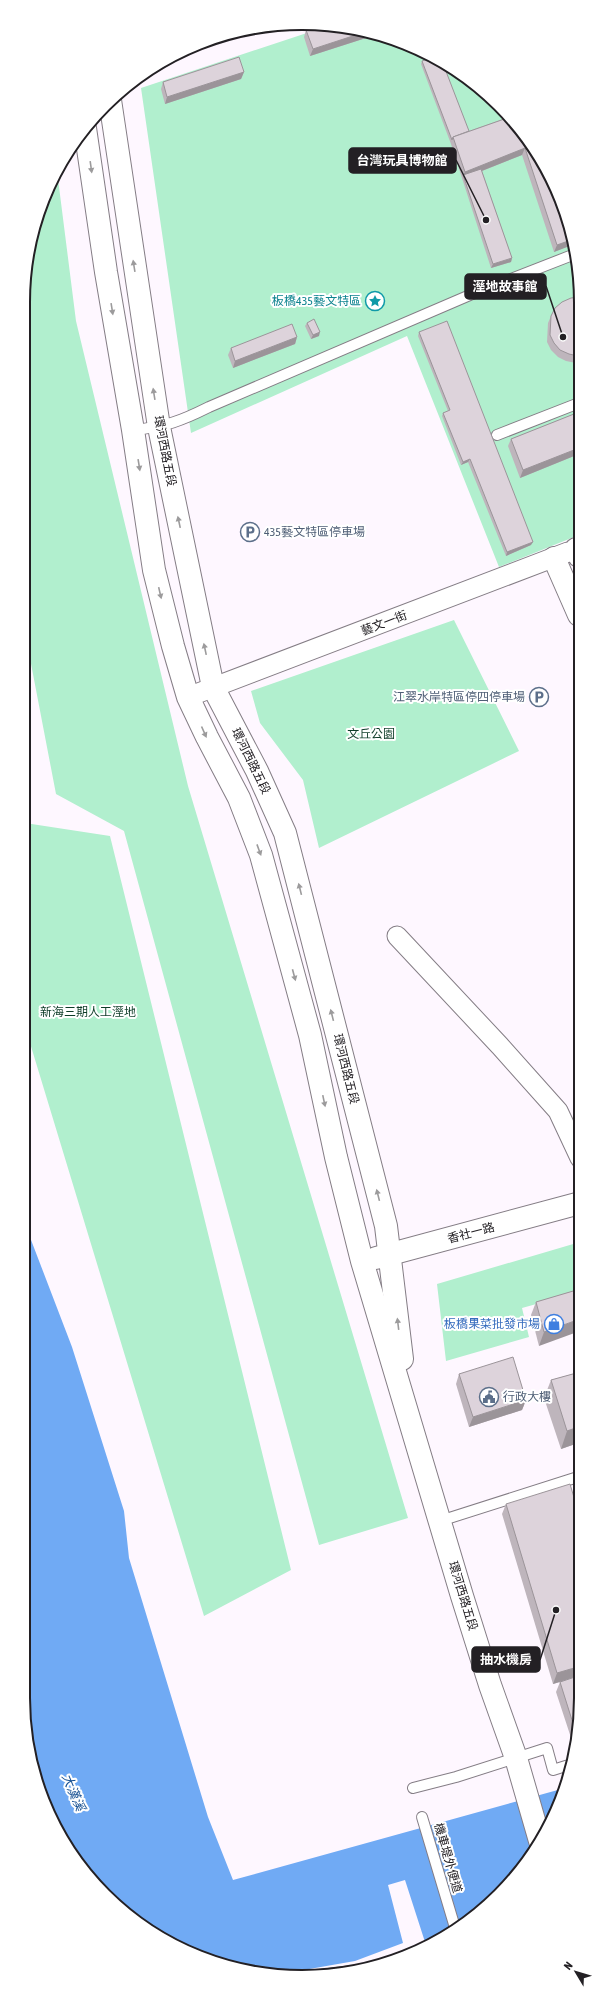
<svg xmlns="http://www.w3.org/2000/svg" width="604" height="2000" font-family="'Asap Condensed','Noto Sans TC',sans-serif">
<rect width="100%" height="100%" fill="#fef7ff"/>
<g fill="#b1efce">
<polygon points="328,26 357,28 442,60 512,118 552,179 579,266 579,535 499,567 407,336 191,433 141,88"/>
<polygon points="57,171 76,321 188,786 408,1518 319,1545 124,831 56,794 23,622 23,302 28,247 44,195"/>
<polygon points="454,620 519,751 319,848 303,780 260,723 251,691"/>
<polygon points="23,816 25,823 110,836 291,1570 204,1616 23,1020"/>
<polygon points="580,1242 580,1290 576,1293 522,1308 529,1337 446,1361 437,1284"/>
</g>
<path fill="#70aaf4" d="M23 1219 72 1347 124 1511 129 1558 208 1817 233 1880 565 1788C553 1827 528 1866 499 1895 492 1902 483 1908 476 1915 460 1927 445 1939 425 1942L405 1880 388 1885 403 1943 355 1961 275 1975H266L178 1948 132 1919 92 1882 44 1805 28 1752 23 1698Z"/>
<g fill="none" stroke-linecap="round" stroke-linejoin="round">
<g stroke="#847d85" stroke-width="12">
<g id="service">
<path d="M133 430C165 427 181 421 209 407L470 295 575 254"/>
<polyline points="497,435 579,403"/>
<polyline points="440,1521 581,1476"/>
<polyline points="413,1788 456,1777 547,1748 553,1770 572,1764"/>
<polyline points="422,1817 456,1931"/>
<polyline points="313,1976 352,1971"/>
</g>
</g>
<g stroke="#847d85" stroke-width="21">
<g id="minor">
<polyline points="188,697 568,552"/>
<polyline points="397,936 500,1046 558,1111 580,1158"/>
</g>
</g>
<g stroke="#847d85" stroke-width="24">
<g id="tertiary">
<polyline points="110,100 159,427 213,687 257,771 285,833 386,1226 402,1359"/>
<polyline points="85,128 106,272 133,430 154,570 173,646 188,697 207,737 239,798 261,855 310,1035 336,1157 362,1261 462,1596 490,1685 516,1758 540,1841"/>
<polyline points="576,549 579,556"/>
<polyline points="554,558 579,615"/>
<polyline points="376,1258 580,1203"/>
</g>
</g>
<use href="#service" stroke="#fff" stroke-width="10"/>
<use href="#minor" stroke="#fff" stroke-width="19"/>
<use href="#tertiary" stroke="#fff" stroke-width="22"/>
</g>
<g fill="#beb5bc">
<polygon points="306,30 369,37 310,56 304,37"/>
<polygon points="422,61 469,131 509,117 508,115 512,118 552,179 572,245 554,252 522,155 482,171 512,258 511,262 491,268 451,144 421,64"/>
<polygon points="244,72 241,79 165,104 161,89 163,82"/>
<polygon points="579,297 579,362 576,363 566,361 558,357 551,350 547,342 548,323 551,316"/>
<polygon points="307,323 319,336 311,339 305,326"/>
<polygon points="419,332 531,545 506,556 468,462 461,465 442,416 443,413 448,411 418,336"/>
<polygon points="297,337 295,344 233,368 228,355 231,348"/>
<polygon points="579,412 579,454 520,478 508,446 511,439"/>
<polygon points="580,1289 539,1346 531,1315 536,1302"/>
<polygon points="580,1372 581,1442 561,1449 544,1398 551,1380"/>
<polygon points="459,1374 526,1400 522,1410 469,1427 456,1384"/>
<polygon points="506,1504 581,1698 576,1753 556,1692 560,1682 553,1684 502,1514"/>
</g>
<g fill="#9b9499">
<polygon points="365,32 370,33 369,37 310,56 313,49"/>
<polygon points="244,72 241,79 165,104 167,97"/>
<polygon points="525,148 522,155 464,178 463,175 465,172"/>
<polygon points="571,240 572,245 554,252 557,245"/>
<polygon points="512,258 511,262 491,268 493,264"/>
<polygon points="320,332 319,336 311,339 313,335"/>
<polygon points="297,337 295,344 233,368 235,361"/>
<polygon points="578,356 579,356 579,362 576,363"/>
<polygon points="579,448 579,454 520,478 523,470"/>
<polygon points="470,459 468,462 461,465 463,462"/>
<polygon points="533,542 531,545 506,556 507,552"/>
<polygon points="580,1319 580,1331 539,1346 544,1332"/>
<polygon points="526,1400 522,1410 469,1427 473,1417"/>
<polygon points="581,1426 581,1442 561,1449 567,1431"/>
<polygon points="581,1666 581,1675 553,1684 557,1673"/>
</g>
<g fill="#ddd3db" stroke="#9b9499">
<polygon points="321,25 357,28 365,32 313,49 306,30"/>
<polygon points="239,57 244,72 167,97 163,82"/>
<polygon points="433,57 442,61 469,131 453,137 452,140 422,61"/>
<polygon points="510,117 552,179 571,240 557,245 525,148 465,172 453,137"/>
<polygon points="481,169 512,258 493,264 463,175"/>
<polygon points="579,297 579,356 578,356 569,354 560,350 554,343 550,335 551,316 555,308 562,302 571,298"/>
<polygon points="314,319 320,332 313,335 307,323"/>
<polygon points="447,321 533,542 507,552 470,459 463,462 443,413 450,410 419,332"/>
<polygon points="292,324 297,337 235,361 231,348"/>
<polygon points="579,412 579,448 523,470 511,439"/>
<polygon points="580,1289 580,1319 544,1332 536,1302"/>
<polygon points="513,1357 526,1400 473,1417 459,1374"/>
<polygon points="580,1372 581,1426 567,1431 551,1380"/>
<polygon points="570,1484 581,1521 581,1666 557,1673 506,1504"/>
<polygon points="581,1675 581,1698 577,1736 560,1682"/>
</g>
<defs><path id="oneway-solid" d="M-6-.8H1V-3.2L6.5 0L1 3.2V.8H-6Z"/></defs>
<g fill="#9c9b9c">
<use href="#oneway-solid" transform="translate(91 167) rotate(82)"/>
<use href="#oneway-solid" transform="translate(134 266) rotate(-99)"/>
<use href="#oneway-solid" transform="translate(112 309) rotate(81)"/>
<use href="#oneway-solid" transform="translate(154 394) rotate(-99)"/>
<use href="#oneway-solid" transform="translate(139 465) rotate(81)"/>
<use href="#oneway-solid" transform="translate(179 522) rotate(-102)"/>
<use href="#oneway-solid" transform="translate(160 593) rotate(77)"/>
<use href="#oneway-solid" transform="translate(205 649) rotate(-102)"/>
<use href="#oneway-solid" transform="translate(204 732) rotate(66)"/>
<use href="#oneway-solid" transform="translate(259 850) rotate(70)"/>
<use href="#oneway-solid" transform="translate(300 889) rotate(-104)"/>
<use href="#oneway-solid" transform="translate(294 975) rotate(75)"/>
<use href="#oneway-solid" transform="translate(332 1015) rotate(-104)"/>
<use href="#oneway-solid" transform="translate(324 1101) rotate(78)"/>
<use href="#oneway-solid" transform="translate(378 1195) rotate(-104)"/>
<use href="#oneway-solid" transform="translate(398 1324) rotate(-97)"/>
</g>
<defs>
<g id="sight-ring" transform="scale(1)"><circle r="9.5" fill="#fff" stroke="#0f9aa8" stroke-width="1.5"/><path d="M0-6L1.8-2.2L6-1.7L2.9 1.2L3.7 5.4L0 3.3L-3.7 5.4L-2.9 1.2L-6-1.7L-1.8-2.2Z" fill="#0f9aa8"/></g>
<g id="parking-ring" transform="scale(1)"><circle r="9.5" fill="#fff" stroke="#5c6f8a" stroke-width="1.5"/><path d="M-3.5-5.5H1a3.5 3.5 0 0 1 0 7H-1V5.5H-3.5ZM-1-3.4V-.6H.8a1.4 1.4 0 0 0 0-2.8Z" fill="#5c6f8a"/></g>
<g id="shop-ring" transform="scale(1)"><circle r="9.5" fill="#fff" stroke="#3f7fe0" stroke-width="1.5"/><path d="M-5-2.5h2.3a2.7 3.5 0 0 1 5.4 0H5L5.5 6h-11ZM-1.5-2.5h3a1.5 2.3 0 0 0-3 0Z" fill="#3f7fe0"/></g>
<g id="civic-ring" transform="scale(1)"><circle r="9.5" fill="#fff" stroke="#5c6f8a" stroke-width="1.5"/><path d="M-.6-6.5H3V-4.5H.6V-3L4-1V1h2V6H-6V1h2V-1L-.6-3ZM-1.2 2.5V6h2.4V2.5Z" fill="#5c6f8a"/></g>
</defs>
<g fill-rule="evenodd">
<use href="#sight-ring" x="375" y="301"/>
<use href="#parking-ring" x="250" y="532"/>
<use href="#parking-ring" x="539" y="697"/>
<use href="#shop-ring" x="554" y="1324"/>
<use href="#civic-ring" x="489" y="1397"/>
</g>
<g text-anchor="middle" stroke-width="4" stroke-linejoin="round" paint-order="stroke">
<g font-size="12" fill="#0d838f" stroke="#fff" text-anchor="end">
<text x="361" y="305">板橋435藝文特區</text>
</g>
<g font-size="12" fill="#232024" stroke="#fff">
<text transform="translate(165 451) rotate(79)" y="4">環河西路五段</text>
<text transform="translate(384 623) rotate(-21)" y="4">藝文一街</text>
<text transform="translate(251 761) rotate(64)" y="4">環河西路五段</text>
<text transform="translate(346 1069) rotate(76)" y="4">環河西路五段</text>
<text transform="translate(471 1233) rotate(-15)" y="4">香社一路</text>
<text transform="translate(463 1596) rotate(73)" y="4">環河西路五段</text>
<text transform="translate(448 1858) rotate(74)" y="4">機車堤外便道</text>
</g>
<g font-size="12" fill="#4e5e75" stroke="#fff" text-anchor="start">
<text x="264" y="536">435藝文特區停車場</text>
<text x="525" y="701" text-anchor="end">江翠水岸特區停四停車場</text>
<text x="503" y="1401">行政大樓</text>
</g>
<g font-size="12" fill="#0e3c28" stroke="#fff">
<text x="371" y="738">文丘公園</text>
<text x="88" y="1016">新海三期人工溼地</text>
</g>
<g font-size="12" fill="#366cbe" stroke="#fff" text-anchor="end">
<text x="540" y="1328">板橋果菜批發市場</text>
</g>
<g font-size="13" font-style="italic" fill="#195294" stroke="#fff">
<text transform="translate(74 1792) rotate(67)" y="5">大漢溪</text>
</g>
</g>
<path d="M0 0H604V2000H0ZM302 30H302A272 272 0 0 1 574 302V1698A272 272 0 0 1 302 1970H302A272 272 0 0 1 30 1698V302A272 272 0 0 1 302 30Z" fill="#fff" fill-rule="evenodd"/>
<path fill="none" stroke="#232024" stroke-width="2" d="M302 30H302A272 272 0 0 1 574 302V1698A272 272 0 0 1 302 1970H302A272 272 0 0 1 30 1698V302A272 272 0 0 1 302 30Z"/>
<path fill="none" stroke="#232024" stroke-width="1.5" d="M486 220L456 160M563 337L546 286M556 1610L540 1660"/>
<g fill="#232024" stroke="#fff" stroke-width="1.5">
<circle cx="486" cy="220" r="4"/>
<circle cx="563" cy="337" r="4"/>
<circle cx="556" cy="1610" r="4"/>
</g>
<g fill="#232024" stroke="#232024" stroke-width="1.5">
<rect x="349" y="148" width="107" height="25" rx="4"/>
<rect x="465" y="274" width="81" height="25" rx="4"/>
<rect x="472" y="1647" width="68" height="25" rx="4"/>
</g>
<g font-size="13" text-anchor="middle" font-weight="bold" fill="#fff">
<text x="402" y="165">台灣玩具博物館</text>
<text x="505" y="291">溼地故事館</text>
<text x="506" y="1664">抽水機房</text>
</g>
<g transform="translate(576 1972) rotate(308)" stroke="#ffffff" stroke-width="3" paint-order="stroke">
<path d="M0-3L7 15L0 10L-7 15Z" fill="#232024"/>
<text y="-6" font-size="11" font-weight="bold" text-anchor="middle" fill="#232024">N</text>
</g>
</svg>
